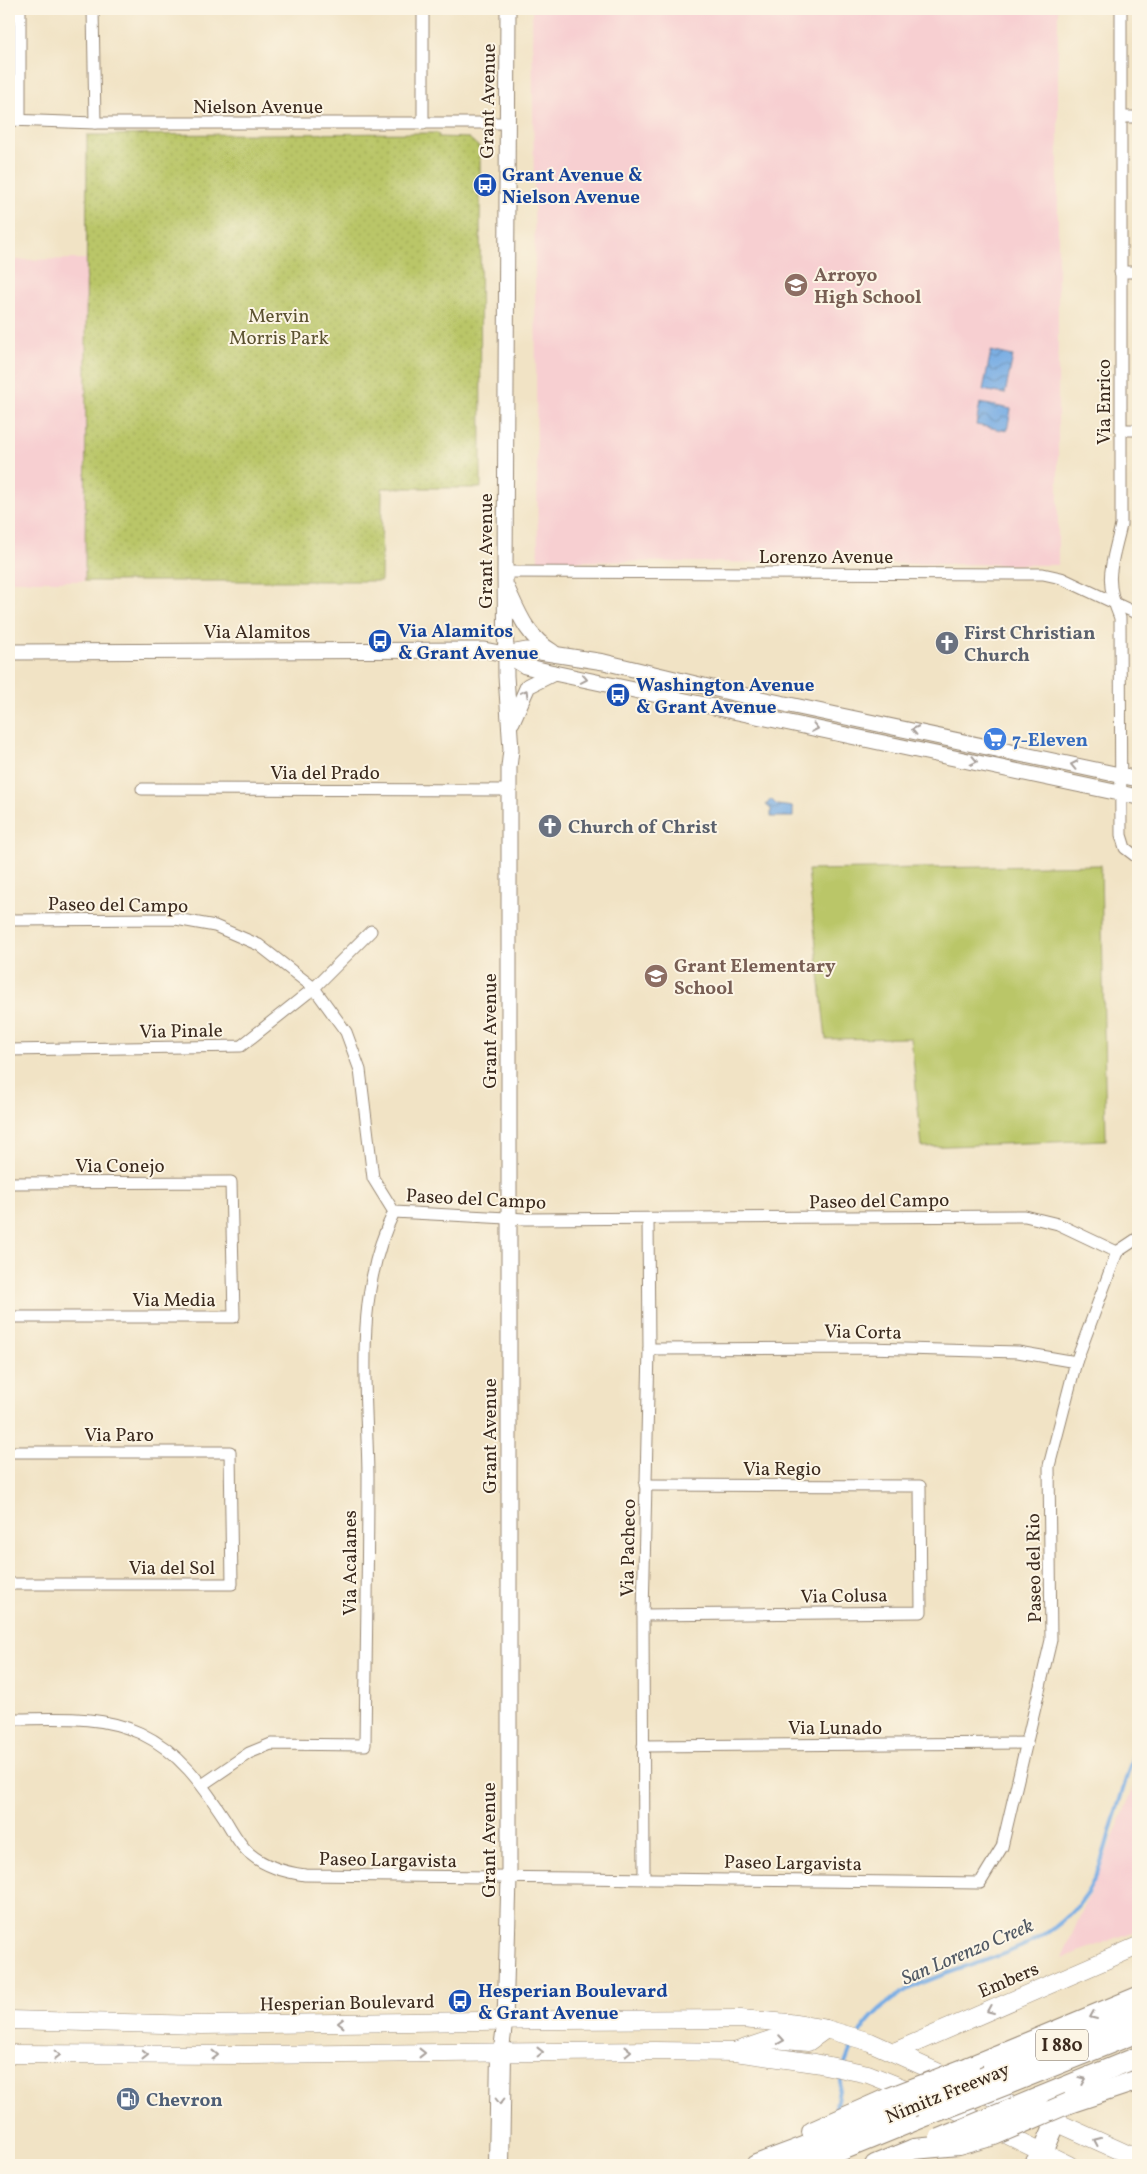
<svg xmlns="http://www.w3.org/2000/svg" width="1147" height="2174" font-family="Vollkorn,serif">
<defs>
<pattern id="grass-dots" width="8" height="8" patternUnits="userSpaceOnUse" patternTransform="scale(1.25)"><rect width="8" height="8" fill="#bac667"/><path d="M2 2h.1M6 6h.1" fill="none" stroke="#a1aa59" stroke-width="1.8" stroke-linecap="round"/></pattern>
<pattern id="water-waves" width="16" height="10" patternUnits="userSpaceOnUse" patternTransform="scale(1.25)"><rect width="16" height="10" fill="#76ace4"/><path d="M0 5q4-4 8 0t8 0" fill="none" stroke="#628cb8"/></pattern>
</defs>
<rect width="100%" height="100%" fill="#fcf5e5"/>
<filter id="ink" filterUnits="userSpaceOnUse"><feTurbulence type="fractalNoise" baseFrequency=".02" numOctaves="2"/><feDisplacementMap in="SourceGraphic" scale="10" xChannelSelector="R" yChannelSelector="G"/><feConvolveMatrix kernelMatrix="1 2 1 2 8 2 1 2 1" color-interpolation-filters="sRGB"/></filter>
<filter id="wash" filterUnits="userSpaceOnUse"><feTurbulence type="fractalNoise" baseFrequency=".0096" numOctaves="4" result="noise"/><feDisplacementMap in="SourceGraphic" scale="20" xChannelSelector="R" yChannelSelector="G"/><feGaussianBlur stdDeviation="1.12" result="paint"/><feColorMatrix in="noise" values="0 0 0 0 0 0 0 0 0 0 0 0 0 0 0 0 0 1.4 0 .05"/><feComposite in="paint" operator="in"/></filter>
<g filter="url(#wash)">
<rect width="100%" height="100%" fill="#f1e3c5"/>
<g fill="#f7cfd1">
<polygon points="532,9 1058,9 1058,565 538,561"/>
<polygon points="86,259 85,581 9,581 9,260"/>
<polygon points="1138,1777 1138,1930 1062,1958 1103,1862"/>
</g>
<polygon fill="url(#grass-dots)" stroke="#7a7842" points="438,133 439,137 469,138 480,148 481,488 382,488 381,581 85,581 87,135"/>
<polygon fill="#bac667" stroke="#7a7842" points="1101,865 1106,1140 922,1147 911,1038 826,1039 808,870"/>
<g fill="url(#water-waves)" stroke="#586b81">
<polygon points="991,351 1013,356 1005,394 983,390"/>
<polygon points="980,403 1011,409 1007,431 976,425"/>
<polygon points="771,799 777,805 793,807 793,817 771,817 771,809 766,805"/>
</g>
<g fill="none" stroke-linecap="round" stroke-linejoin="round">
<g stroke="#76ace4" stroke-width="4">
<path d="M860 2033C909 1954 1029 1978 1085 1896 1099 1875 1105 1849 1112 1825 1121 1796 1130 1767 1138 1737"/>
<polyline points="845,2064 853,2043"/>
<polyline points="834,2116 842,2074"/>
</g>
</g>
</g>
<g filter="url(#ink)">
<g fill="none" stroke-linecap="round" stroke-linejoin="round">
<g stroke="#968672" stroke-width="13">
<g id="street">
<polyline points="93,9 95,123"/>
<polyline points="421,9 423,13 423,124"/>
<path d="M1121 9V525C1112 565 1103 578 1120 618L1121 835 1125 848 1138 858"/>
<polyline points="1122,117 1138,117"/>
<polyline points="9,120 95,123 507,123"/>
<polyline points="20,120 20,9"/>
<polyline points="1120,272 1138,272"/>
<polyline points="1121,430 1138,430"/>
<polyline points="505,572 1043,574 1061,578 1138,614"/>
<polyline points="142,789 509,790"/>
<polyline points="9,920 176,919 215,926 259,945 314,988 346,1032 360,1070 373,1178 394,1212"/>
<polyline points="9,1050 241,1046 314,988 371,931"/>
<polyline points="9,1183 231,1182 234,1317 9,1317"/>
<polyline points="394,1212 525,1219 1025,1216 1058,1224 1117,1252"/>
<polyline points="1117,1252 1138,1238"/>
<polyline points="649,1349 866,1348 1018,1352 1076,1362"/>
<polyline points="9,1452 230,1452 232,1584 9,1584"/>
<polyline points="643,1615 921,1612 920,1486 645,1485"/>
<path d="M9 1719C53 1719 100 1714 140 1733 180 1752 202 1784 225 1819 232 1831 239 1844 249 1853 265 1867 285 1872 305 1875 530 1878 755 1879 980 1883L1002 1847 1051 1640 1049 1466 1076 1362 1117 1252"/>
<polyline points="643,1746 1027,1743"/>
<path d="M202 1785 249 1753 271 1744 365 1745C366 1655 368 1566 368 1476 367 1388 353 1294 394 1212"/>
<polyline points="644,1877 643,1615 649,1349 648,1219"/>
</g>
</g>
<g stroke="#968672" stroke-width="17">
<g id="secondary">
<path d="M507 588C519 614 527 637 553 652"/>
<polyline points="9,652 484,650 505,654 527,650 604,662 733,693 1138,779"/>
<polyline points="505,654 525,666 554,673 1138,797"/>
<polyline points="512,722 528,686 554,673"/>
<polyline points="501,2053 505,2021 509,1878 509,767 511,750 506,676 505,572 508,9"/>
</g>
</g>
<g stroke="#968672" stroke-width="19">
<g id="primary">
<polyline points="9,2020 201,2025 560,2020 741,2019 789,2023 826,2029 870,2042 1006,2103 1056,2122 1138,2159"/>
<polyline points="737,2051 773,2039 808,2042 826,2029"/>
<polyline points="894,2052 1138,1946"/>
<polyline points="9,2054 249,2055 655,2051 735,2052 815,2063 868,2074 946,2105 1069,2165"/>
</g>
</g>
<g stroke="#968672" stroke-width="22">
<g id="highway">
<polyline points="969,2067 1138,1997"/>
<polyline points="987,2075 1138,2016"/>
<polyline points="1008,2084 1138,2032"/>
<polyline points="1038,2098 1138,2057"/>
<polyline points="1069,2103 1138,2080"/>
<polyline points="812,2132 889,2098"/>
<polyline points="499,2165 501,2053"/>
<polyline points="756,2165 911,2107"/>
<polyline points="805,2165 928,2115"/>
<polyline points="875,2165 914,2149"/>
<polyline points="1034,2165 1042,2154 1056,2122"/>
</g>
</g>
<use href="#street" stroke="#fff" stroke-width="11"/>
<use href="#secondary" stroke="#fff" stroke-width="15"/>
<use href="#primary" stroke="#fff" stroke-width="18"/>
<use href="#highway" stroke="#fff" stroke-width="20"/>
<g stroke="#968672" stroke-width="22" stroke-linecap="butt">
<g id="highway-bridge">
<polyline points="889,2098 969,2067"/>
<polyline points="911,2107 987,2075"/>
<polyline points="928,2115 1008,2084"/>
<polyline points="939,2139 1038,2098"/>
<polyline points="914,2149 958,2145 994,2135 1069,2103"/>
</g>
</g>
<use href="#highway-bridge" stroke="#fff" stroke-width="20"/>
</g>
<defs><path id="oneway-chevron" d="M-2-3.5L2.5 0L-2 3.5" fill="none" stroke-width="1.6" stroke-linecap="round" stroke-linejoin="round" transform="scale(1.25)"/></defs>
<g stroke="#a79f9a">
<use href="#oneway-chevron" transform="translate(584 679) rotate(11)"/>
<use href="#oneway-chevron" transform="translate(525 693) rotate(-60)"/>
<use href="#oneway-chevron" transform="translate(815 728) rotate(12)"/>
<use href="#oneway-chevron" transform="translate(915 730) rotate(-168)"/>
<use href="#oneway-chevron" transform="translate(974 761) rotate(12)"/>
<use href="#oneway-chevron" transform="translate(1074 765) rotate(-168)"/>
<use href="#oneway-chevron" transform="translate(990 2010) rotate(157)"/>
<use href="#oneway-chevron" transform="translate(1093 2016) rotate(157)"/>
<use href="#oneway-chevron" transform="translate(341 2023) rotate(180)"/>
<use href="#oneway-chevron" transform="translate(781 2040) rotate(9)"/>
<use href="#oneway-chevron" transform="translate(628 2051) rotate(-1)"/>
<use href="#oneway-chevron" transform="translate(540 2052) rotate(-1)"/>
<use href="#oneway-chevron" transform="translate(422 2053)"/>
<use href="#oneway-chevron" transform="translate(57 2055) rotate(1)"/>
<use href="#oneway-chevron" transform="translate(145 2055)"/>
<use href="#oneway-chevron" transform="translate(215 2055)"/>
<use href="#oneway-chevron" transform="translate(1083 2080) rotate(-22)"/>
<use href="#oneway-chevron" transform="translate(500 2101) rotate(90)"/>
<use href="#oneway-chevron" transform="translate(1097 2141) rotate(-156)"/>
</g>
</g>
<defs>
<g id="bus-disc" transform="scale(1.25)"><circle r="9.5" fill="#1a4fb4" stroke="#fcf5e5"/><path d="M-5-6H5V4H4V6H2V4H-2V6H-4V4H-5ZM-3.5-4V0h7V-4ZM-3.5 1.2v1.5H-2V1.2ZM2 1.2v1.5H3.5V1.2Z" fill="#fff"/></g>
<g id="school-disc" transform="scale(1.25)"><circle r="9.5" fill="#8d6e63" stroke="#fcf5e5"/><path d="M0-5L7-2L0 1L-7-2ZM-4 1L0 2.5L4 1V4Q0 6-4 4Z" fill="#fff"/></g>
<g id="church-disc" transform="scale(1.25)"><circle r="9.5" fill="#6b7280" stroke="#fcf5e5"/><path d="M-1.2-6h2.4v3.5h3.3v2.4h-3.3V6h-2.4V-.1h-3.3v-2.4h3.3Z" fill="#fff"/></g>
<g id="supermarket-disc" transform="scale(1.25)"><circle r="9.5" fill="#3f7fe0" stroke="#fcf5e5"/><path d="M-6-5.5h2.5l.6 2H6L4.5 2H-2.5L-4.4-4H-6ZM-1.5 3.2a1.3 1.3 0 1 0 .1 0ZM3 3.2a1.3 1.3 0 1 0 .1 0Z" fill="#fff"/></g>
<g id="fuel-disc" transform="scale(1.25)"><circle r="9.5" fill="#5c6f8a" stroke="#fcf5e5"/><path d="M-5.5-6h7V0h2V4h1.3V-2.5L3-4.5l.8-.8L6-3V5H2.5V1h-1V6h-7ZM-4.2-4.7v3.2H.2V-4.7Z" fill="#fff"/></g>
</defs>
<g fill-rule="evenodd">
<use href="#bus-disc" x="485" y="185"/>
<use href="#school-disc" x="796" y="285"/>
<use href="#bus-disc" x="380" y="641"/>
<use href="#church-disc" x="947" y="643"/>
<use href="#bus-disc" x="618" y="695"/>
<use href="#supermarket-disc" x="995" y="739"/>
<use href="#church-disc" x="550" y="826"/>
<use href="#school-disc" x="656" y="976"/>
<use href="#bus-disc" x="460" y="2001"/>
<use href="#fuel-disc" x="128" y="2099"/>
</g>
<g text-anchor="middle" stroke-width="4" stroke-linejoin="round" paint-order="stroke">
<rect fill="#fcf5e5" stroke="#75675a" stroke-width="1" x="1036" y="2029.5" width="52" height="31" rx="4"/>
<g font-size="18" font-weight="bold" fill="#3b2a1e">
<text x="1062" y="2051">I 880</text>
</g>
<g font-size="19" fill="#3b2a1e" stroke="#fcf5e5">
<text transform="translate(487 101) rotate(-89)" y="7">Grant Avenue</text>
<text x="258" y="113">Nielson Avenue</text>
<text transform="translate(1103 402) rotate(-90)" y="7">Via Enrico</text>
<text transform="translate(485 551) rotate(-90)" y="7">Grant Avenue</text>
<text x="826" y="563">Lorenzo Avenue</text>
<text x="257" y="638">Via Alamitos</text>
<text x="325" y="779">Via del Prado</text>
<text transform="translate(118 904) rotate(1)" y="7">Paseo del Campo</text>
<text transform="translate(181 1030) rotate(-1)" y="7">Via Pinale</text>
<text transform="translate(489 1031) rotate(-90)" y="7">Grant Avenue</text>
<text x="120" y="1172">Via Conejo</text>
<text transform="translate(476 1198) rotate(3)" y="7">Paseo del Campo</text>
<text transform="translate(879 1200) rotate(-1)" y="7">Paseo del Campo</text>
<text x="174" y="1306">Via Media</text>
<text transform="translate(863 1331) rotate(1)" y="7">Via Corta</text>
<text x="119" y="1441">Via Paro</text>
<text transform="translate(489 1436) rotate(-90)" y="7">Grant Avenue</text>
<text x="782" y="1475">Via Regio</text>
<text transform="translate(627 1548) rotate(-89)" y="7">Via Pacheco</text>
<text transform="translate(349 1563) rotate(-90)" y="7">Via Acalanes</text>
<text x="172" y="1574">Via del Sol</text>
<text transform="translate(1033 1568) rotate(-91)" y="7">Paseo del Rio</text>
<text transform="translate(844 1595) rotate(-1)" y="7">Via Colusa</text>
<text x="835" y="1734">Via Lunado</text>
<text transform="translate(488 1840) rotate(-90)" y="7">Grant Avenue</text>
<text transform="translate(388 1859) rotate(1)" y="7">Paseo Largavista</text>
<text transform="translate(793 1862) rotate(1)" y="7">Paseo Largavista</text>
<text transform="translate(1008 1979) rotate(-23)" y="7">Embers</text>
<text transform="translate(347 2002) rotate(-1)" y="7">Hesperian Boulevard</text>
<text transform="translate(947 2092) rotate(-22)" y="7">Nimitz Freeway</text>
</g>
<g font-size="19" font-weight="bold" fill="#164399" stroke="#fcf5e5" text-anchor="start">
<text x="502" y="181">Grant Avenue &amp;<tspan x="502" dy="22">Nielson Avenue</tspan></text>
<text x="398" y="637">Via Alamitos<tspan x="398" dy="22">&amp; Grant Avenue</tspan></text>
<text x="636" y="691">Washington Avenue<tspan x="636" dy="22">&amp; Grant Avenue</tspan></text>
<text x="478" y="1997">Hesperian Boulevard<tspan x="478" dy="22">&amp; Grant Avenue</tspan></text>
</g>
<g font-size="19" font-weight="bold" fill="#785e54" stroke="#fcf5e5" text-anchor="start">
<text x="814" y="281">Arroyo<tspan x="814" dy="22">High School</tspan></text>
<text x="674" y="972">Grant Elementary<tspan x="674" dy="22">School</tspan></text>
</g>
<g font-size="19" fill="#5b5130" stroke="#fcf5e5">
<text x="279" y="322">Mervin<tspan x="279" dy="22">Morris Park</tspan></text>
</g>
<g font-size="19" font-weight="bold" fill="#5b616d" stroke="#fcf5e5" text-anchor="start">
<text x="964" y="639">First Christian<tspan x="964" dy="22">Church</tspan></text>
<text x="568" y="833">Church of Christ</text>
</g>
<g font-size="19" font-weight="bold" fill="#366cbe" stroke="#fcf5e5" text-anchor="start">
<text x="1012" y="746">7-Eleven</text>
</g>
<g font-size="19" font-weight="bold" fill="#4e5e75" stroke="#fcf5e5" text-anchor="start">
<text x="146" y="2106">Chevron</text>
</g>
<g font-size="20" font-style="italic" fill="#505863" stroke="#fcf5e5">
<text transform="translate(967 1951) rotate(-23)" y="7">San Lorenzo Creek</text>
</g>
</g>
<rect width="1147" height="2174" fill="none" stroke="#fcf5e5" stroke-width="30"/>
</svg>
